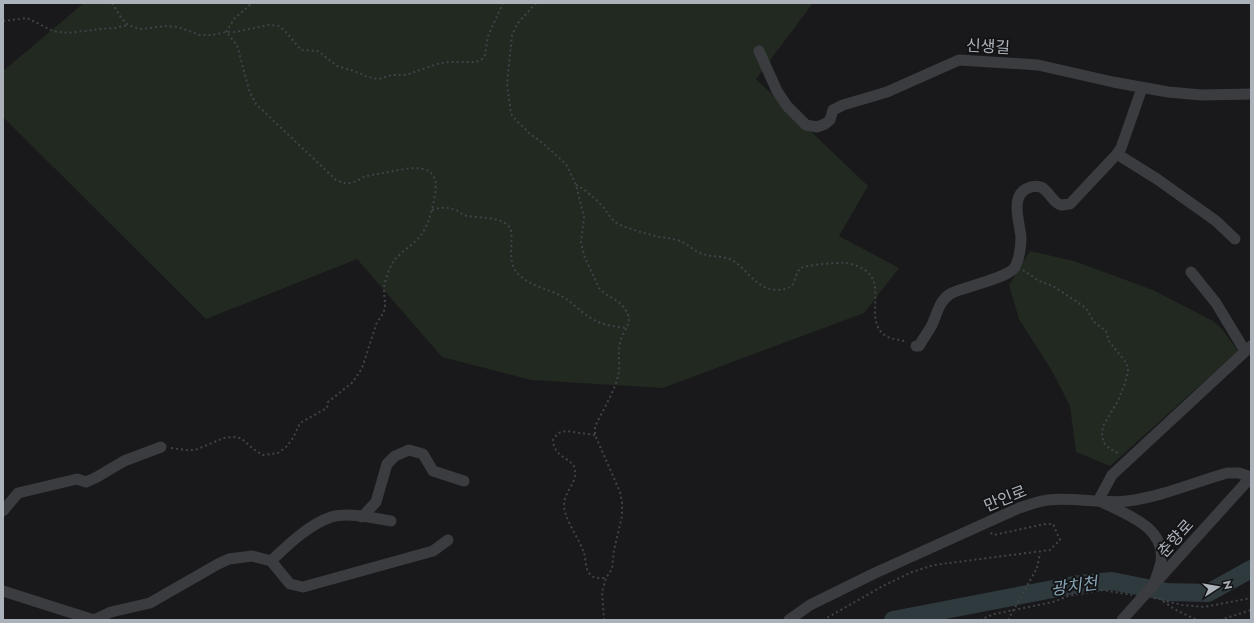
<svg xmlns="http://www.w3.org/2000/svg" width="1254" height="623" font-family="Jost,'Noto Sans KR',sans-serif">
<rect width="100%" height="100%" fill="#19191b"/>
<g fill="#212921">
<polygon points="84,3 813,3 756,79 868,186 839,236 899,268 864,313 663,388 531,380 442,357 357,259 206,319 3,117 3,71"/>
<polygon points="1030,251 1074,261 1153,290 1213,321 1222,329 1238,351 1110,466 1076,452 1070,406 1052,371 1019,319 1009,285"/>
</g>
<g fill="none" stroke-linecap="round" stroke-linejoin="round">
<polyline stroke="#2f3a3f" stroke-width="18" points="893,620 1079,584 1112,581 1167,592 1208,593 1251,569"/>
<g stroke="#404347" stroke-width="2" stroke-dasharray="2 3" stroke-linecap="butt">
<polyline points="112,3 120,16 128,25 140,29 167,26 178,27 200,35 212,35 226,32 235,32 269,25 279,26 286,32 301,50 318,51 337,66 354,71 368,77 379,79 391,75 406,75 437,64 449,62 476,62 481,60 485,55 488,36 503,3"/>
<path d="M536 3 517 24 512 35 507 84 511 114 518 122 530 134 540 141 566 164 576 185 584 217 581 243 585 258 599 288C606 297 619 299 625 309 635 324 622 330 620 343 617 354 621 365 618 376 614 393 602 411 595 427V435L620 492 622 502V516L614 550 612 569 606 578 602 592 604 620"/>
<polyline points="3,21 27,18 53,31 68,33 101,29 115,28 128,25"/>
<polyline points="226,32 234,19 252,3"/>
<path d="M576 185C585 189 597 200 604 208 608 214 612 220 618 224 630 229 643 233 655 236 664 238 674 238 682 242 689 245 695 252 703 254 714 258 725 255 735 262 747 270 755 286 771 289 779 291 791 290 794 282 796 277 797 271 801 268 806 265 840 262 846 263 851 264 859 266 863 269 889 283 862 321 886 336 892 340 900 339 907 342"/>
<path d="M432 210C441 207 447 207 456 210 460 212 462 215 467 216 478 218 507 216 511 231 513 243 508 260 515 270 526 286 548 288 563 297 576 305 586 318 601 323 609 326 619 327 628 328"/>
<polyline points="1023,270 1039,281 1053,286 1086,308 1094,322 1106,331 1109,341 1127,364 1128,371 1125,383 1118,401 1103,426 1102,436 1104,443 1110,449 1120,454"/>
<path d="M595 435 566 431 558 433 553 440C554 459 574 458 575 470 577 483 564 492 564 505 564 519 579 538 584 553 586 559 585 568 589 573 593 579 600 578 606 578"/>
<path d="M171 448 187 450H195L224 438 233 437 241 438 253 449 263 455 278 453 286 447 293 438 300 423 327 408 328 402 353 382 362 368 377 322C389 307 384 304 384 288 385 280 389 269 393 262 401 251 417 243 423 232 430 220 433 207 435 194 441 160 410 168 388 172 380 174 372 174 364 177 360 179 356 182 350 183 345 184 341 182 336 180L256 104 249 90 237 45 226 32"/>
<polyline points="1037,568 1040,553"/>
<polyline points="1154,598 1160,599 1174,609 1197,620"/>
<polyline points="1162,600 1182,605 1204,607 1251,598"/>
<polyline points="823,620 883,586 912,572 934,565 1050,550 1060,540 1053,524 1045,524 994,535 989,532"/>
<polyline points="980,620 994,614 1053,602 1068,596 1103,590 1132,595"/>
<polyline points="1220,620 1251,610"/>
</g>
<g stroke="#3a3c40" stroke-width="11">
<polyline points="759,51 777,91 787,106 806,125 817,127 825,124 830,120 833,110 843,105 887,92 959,60 1038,65 1113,82 1168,92 1201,95 1251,94"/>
<polyline points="1117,154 1157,179 1216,221 1235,239"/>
<polyline points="1191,272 1216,303 1245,351"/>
<path d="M916 346H919C923 339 928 332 932 325 937 314 939 301 950 294 963 287 1009 278 1015 267 1019 259 1021 247 1021 237 1020 224 1010 197 1026 189 1047 178 1049 202 1061 205 1064 205 1067 204 1070 204L1117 154 1121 148 1142 88"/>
<polyline points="1098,501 1112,475 1251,346"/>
<path d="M1102 502C1127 515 1166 527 1161 562 1159 570 1156 578 1153 586"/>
<polyline points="3,511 18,493 77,479 86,482 97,477 124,461 161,447"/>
<polyline points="362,517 376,502 387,464 395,456 409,450 423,454 433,471 464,481"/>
<path d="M271 561C288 545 308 525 331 517 348 512 373 518 391 521"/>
<polyline points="1166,571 1251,477"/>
<polyline points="3,591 94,620 111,612 150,603 218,564 229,559 252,556 271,561 290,584 303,587 433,551 448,540"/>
<path d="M789 620 810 605 875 573 1019 508C1029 505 1038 501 1048 500 1075 497 1101 504 1127 501 1161 497 1195 482 1227 473H1239L1251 477"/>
</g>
<polyline stroke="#404347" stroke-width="2" stroke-dasharray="2 3" stroke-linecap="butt" points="1008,620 1037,568"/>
<polyline stroke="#3a3c40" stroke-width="11" points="1122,620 1166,571"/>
</g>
<g text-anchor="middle" stroke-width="4" stroke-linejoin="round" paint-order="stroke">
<g font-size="16" fill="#acb2ba" stroke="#141416">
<text transform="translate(988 46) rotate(3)" y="6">신생길</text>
<text transform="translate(1005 498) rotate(-22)" y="6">만인로</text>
<text transform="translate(1175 538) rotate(-48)" y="6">춘향로</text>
</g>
<g font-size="17" font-style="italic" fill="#85a3b3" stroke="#141416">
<text transform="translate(1074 586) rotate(-8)" y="6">광치천</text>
</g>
</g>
<rect width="1254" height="623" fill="none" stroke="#acb2ba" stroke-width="8"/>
<g transform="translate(1218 587) rotate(78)" stroke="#141416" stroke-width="3" paint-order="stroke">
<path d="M0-3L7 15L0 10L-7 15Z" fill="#acb2ba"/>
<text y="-6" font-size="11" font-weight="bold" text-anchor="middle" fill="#acb2ba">N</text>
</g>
</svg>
